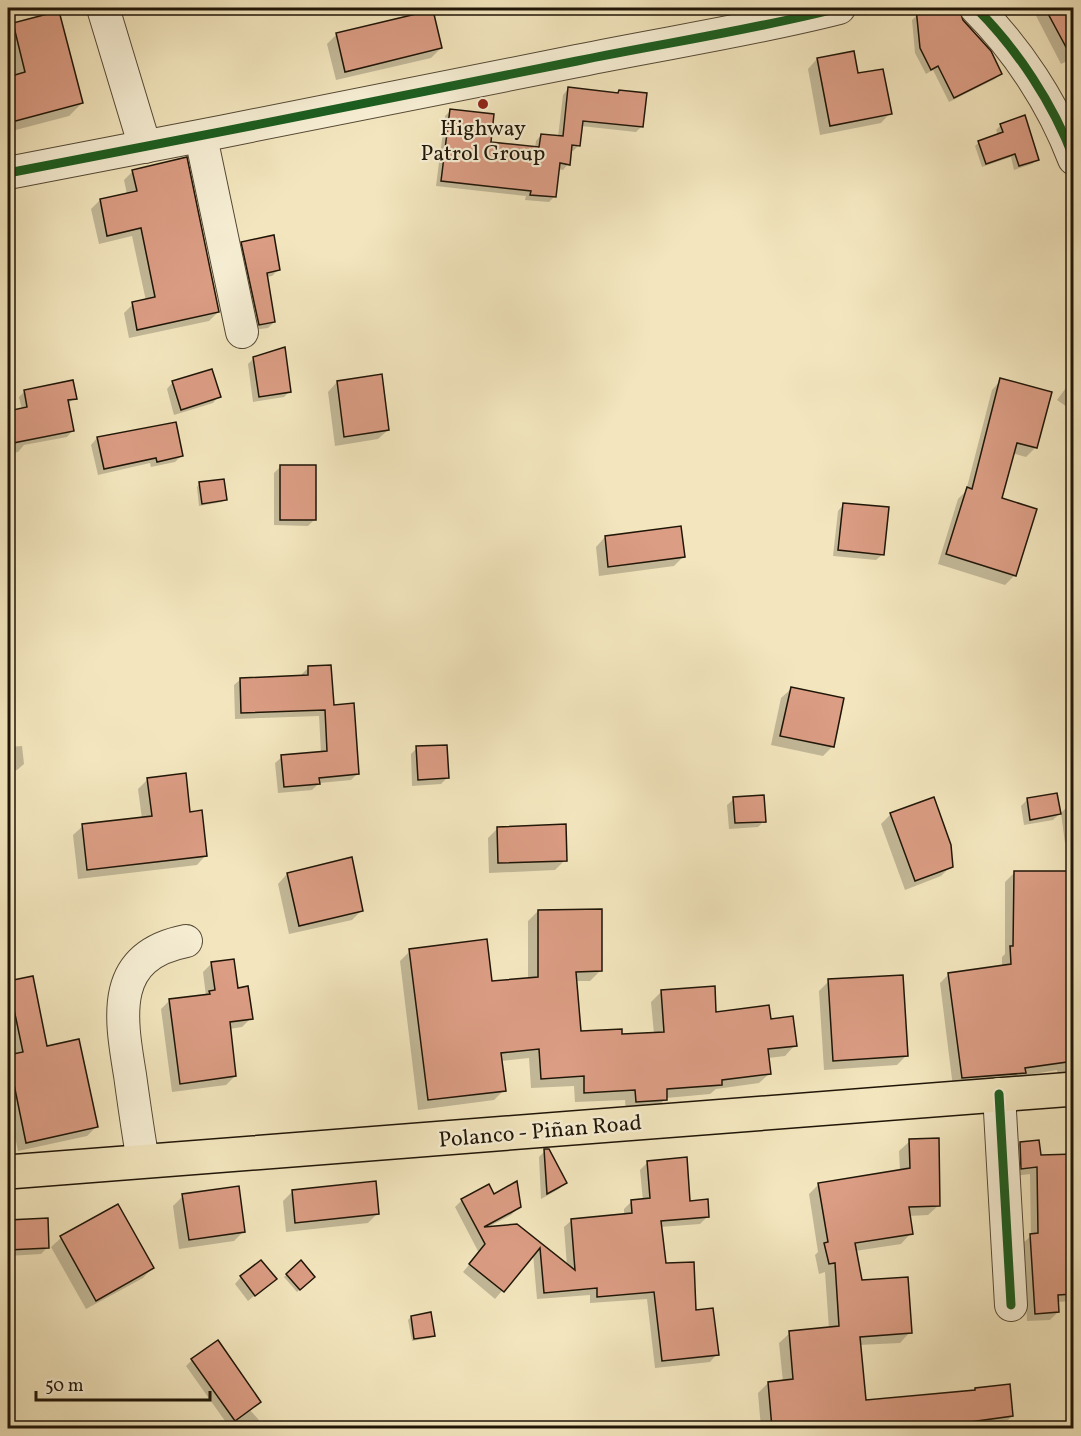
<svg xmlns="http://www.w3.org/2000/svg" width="1081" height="1436" font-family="Vollkorn,serif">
<rect width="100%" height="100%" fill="#f3e6be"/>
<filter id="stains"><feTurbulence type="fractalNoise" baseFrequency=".00333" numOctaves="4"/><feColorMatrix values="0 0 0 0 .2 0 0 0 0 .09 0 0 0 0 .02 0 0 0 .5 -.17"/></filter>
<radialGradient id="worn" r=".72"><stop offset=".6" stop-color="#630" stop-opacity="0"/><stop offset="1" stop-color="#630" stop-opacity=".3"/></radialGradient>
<g fill="#0003">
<polygon points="1032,8 1074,8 1074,58 1061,64"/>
<polygon points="917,15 1000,74 995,79 949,102 933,70 926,74 915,53 912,20"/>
<polygon points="13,24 82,103 69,116 8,132 8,79 11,78 8,65 8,30"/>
<polygon points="337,34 441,48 431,58 336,80 327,44"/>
<polygon points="817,59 857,75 890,113 881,123 820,135 808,69"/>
<polygon points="568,89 617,94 619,92 641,127 636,132 581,126 579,145 573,151 570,150 568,164 563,170 557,169 554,197 549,202 525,200 526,196 436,186 445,116 450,111 489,143 535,148 536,141 541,135 558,137 563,95"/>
<polygon points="1001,125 1037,160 1032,164 1014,170 1011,157 982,167 975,146 979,142 998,135 996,130"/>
<polygon points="133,171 218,312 209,321 129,338 124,313 133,304 146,301 132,236 99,244 91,209 100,200 127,194 124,180"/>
<polygon points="242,243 278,270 272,276 266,277 274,322 268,328 253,330 236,249"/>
<polygon points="254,358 290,391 284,397 253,402 248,364"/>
<polygon points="1074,377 1074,405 1070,409 1057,400"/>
<polygon points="1001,380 1036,447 1026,457 1012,453 1000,499 1015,575 1005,585 938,564 958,499 966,491 992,390"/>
<polygon points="173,382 219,396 213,403 174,415 167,389"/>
<polygon points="337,382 388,430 378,439 335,446 328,392"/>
<polygon points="25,391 75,398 67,404 72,431 67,437 24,445 18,452 8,454 8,413 22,410 19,397"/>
<polygon points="97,438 181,456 175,462 151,467 150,463 98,475 91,445"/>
<polygon points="281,466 315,519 308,526 274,525 274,473"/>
<polygon points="199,484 225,499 222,502 199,506 197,487"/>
<polygon points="844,504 883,554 876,560 833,556 838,511"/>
<polygon points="605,537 683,557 674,566 599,576 596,547"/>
<polygon points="308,668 333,707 357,774 351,780 319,783 312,790 278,793 275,763 282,757 321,753 319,716 235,719 234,685 241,679 302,677 302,674"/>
<polygon points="791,689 833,746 823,756 771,745 781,698"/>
<polygon points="22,746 24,764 17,770 8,771 8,747"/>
<polygon points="417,748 447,778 441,784 412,786 411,754"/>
<polygon points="148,779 188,813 206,855 197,865 78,879 73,835 83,826 142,819 138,789"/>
<polygon points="1056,795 1059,814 1053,820 1024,825 1021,806 1027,800"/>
<polygon points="734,799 764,821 758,827 729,829 727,805"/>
<polygon points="1074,804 1074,842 1065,843 1061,813 1069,805"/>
<polygon points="891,814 951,866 941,876 905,890 881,824"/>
<polygon points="498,828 565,860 555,870 489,873 488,838"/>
<polygon points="1014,873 1068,945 1074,945 1074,1078 1059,1079 1057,1070 1021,1076 1015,1081 953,1087 940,983 949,974 1002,967 1002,957 1005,954 1005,882"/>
<polygon points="287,874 362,910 352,920 289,934 278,884"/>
<polygon points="538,911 600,971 590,981 575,981 579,1033 621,1036 654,1034 651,1002 662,991 715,1014 770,1020 795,1045 785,1056 768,1058 770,1073 759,1083 716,1089 710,1094 666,1098 656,1109 626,1111 625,1100 575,1102 574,1086 531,1088 529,1058 501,1061 504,1090 494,1100 418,1110 400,961 410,951 491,983 528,980 528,921"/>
<polygon points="211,964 237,989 251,1018 242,1027 229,1029 235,1076 226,1085 172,1092 161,1009 170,1000 206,996 203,972"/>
<polygon points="829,981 907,1055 897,1065 824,1070 819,991"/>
<polygon points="9,982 46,1048 96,1127 87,1136 18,1151 8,1104 8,1057 13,1055 8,1028 8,984"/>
<polygon points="910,1141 939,1205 928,1215 909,1216 911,1233 901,1244 855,1251 860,1282 910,1332 900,1343 859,1345 864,1402 973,1392 975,1389 1012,1416 1002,1426 982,1428 761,1428 758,1393 768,1383 783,1382 779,1343 790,1333 829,1329 825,1272 819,1274 815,1255 818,1252 809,1194 819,1184 900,1171 899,1151"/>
<polygon points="1020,1143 1040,1156 1074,1155 1074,1301 1057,1302 1058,1312 1050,1320 1027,1321 1023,1243 1031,1236 1030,1174 1014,1176 1012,1151"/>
<polygon points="545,1151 565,1183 559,1189 541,1199 539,1157"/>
<polygon points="648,1162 689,1203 708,1216 700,1224 660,1227 664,1265 717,1354 710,1362 655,1368 647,1299 590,1303 590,1295 537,1299 533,1254 495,1299 463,1272 479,1253 455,1207 462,1200 493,1196 519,1207 511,1215 486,1228 517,1225 567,1266 564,1227 572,1220 624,1215 624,1209 631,1202 643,1201 640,1170"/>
<polygon points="293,1191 378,1213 368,1223 286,1232 283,1201"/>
<polygon points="183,1196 244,1231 234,1241 179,1249 173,1206"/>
<polygon points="46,1220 47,1248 41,1254 8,1256 8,1221"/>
<polygon points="61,1238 152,1268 143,1278 86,1309 51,1247"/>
<polygon points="301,1262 313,1277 297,1292 284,1277"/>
<polygon points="241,1277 268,1285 248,1301 235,1284"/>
<polygon points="411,1317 433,1335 430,1338 412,1341 408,1320"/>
<polygon points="192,1360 259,1402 250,1410 266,1428 230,1428 186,1366"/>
<polygon points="162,1420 174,1428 155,1428"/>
</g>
<g fill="#db9d84" stroke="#1f1507" stroke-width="1.5">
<polygon points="916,8 959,8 963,20 991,51 1002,74 954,98 938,66 931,70 920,48"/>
<polygon points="1045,8 1074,8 1074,62"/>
<polygon points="433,10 442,48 345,72 336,33"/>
<polygon points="59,11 83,103 8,123 8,77 25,72 13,23"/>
<polygon points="854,51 858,73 883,69 892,114 830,126 817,58"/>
<polygon points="568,87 618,93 619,90 647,93 643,127 583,121 580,146 572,145 570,165 560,163 556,197 530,195 531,191 441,181 450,109 494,114 491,142 539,147 541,134 563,136"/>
<polygon points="1025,115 1039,160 1019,166 1015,154 986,164 978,141 1003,132 1000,124"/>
<polygon points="187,157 219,312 137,330 132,302 155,297 141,228 107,236 100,199 137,191 132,170"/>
<polygon points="274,235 280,270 267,273 275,322 259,325 241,242"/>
<polygon points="285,347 291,392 259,397 253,357"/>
<polygon points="212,369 221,397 181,410 172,381"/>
<polygon points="382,374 389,430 344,437 337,381"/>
<polygon points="1000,378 1052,392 1037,448 1017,443 1002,498 1037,509 1016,576 946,554 967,487 972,489"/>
<polygon points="73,380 77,399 68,400 74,431 8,444 8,411 27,407 24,390"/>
<polygon points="176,422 183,456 157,462 156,458 104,469 97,437"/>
<rect x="280" y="465" width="36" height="55"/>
<polygon points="224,479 227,500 202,504 199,482"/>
<polygon points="843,503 889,507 884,555 838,550"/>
<polygon points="681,526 685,557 608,567 605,536"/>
<polygon points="331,665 334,705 354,703 359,774 319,778 320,784 284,787 281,755 327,751 325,710 241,713 240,678 308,675 308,666"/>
<polygon points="791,687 844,698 834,747 780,736"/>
<polygon points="447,745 449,778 418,780 416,746"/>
<polygon points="186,773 190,812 202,810 207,856 87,870 82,824 152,816 147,778"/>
<polygon points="1057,793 1061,814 1030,820 1027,798"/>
<polygon points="764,795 766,822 735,823 733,797"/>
<polygon points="934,797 951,845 953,867 915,881 890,813"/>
<polygon points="566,824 567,861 498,863 497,827"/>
<polygon points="352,857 363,911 299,926 287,873"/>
<polygon points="1014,871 1070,871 1070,944 1074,943 1074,1061 1025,1068 1026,1073 962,1078 948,973 1011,964 1010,946 1013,946"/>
<polygon points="602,909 602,971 576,972 581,1031 622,1029 622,1034 664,1032 661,990 715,986 716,1012 769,1005 771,1019 793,1016 797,1046 768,1049 771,1074 722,1080 722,1085 667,1089 667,1100 636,1102 635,1090 584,1093 584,1076 541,1079 539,1049 501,1053 506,1091 428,1100 409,949 487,939 492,981 538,977 538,910"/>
<polygon points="234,959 238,988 248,986 253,1019 230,1022 236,1076 180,1084 169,999 210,994 209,991 215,990 211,962"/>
<polygon points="903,975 908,1056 833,1061 828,979"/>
<polygon points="33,976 47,1046 79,1039 98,1127 26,1143 8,1055 23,1052 8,981"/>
<polygon points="939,1138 940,1206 909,1207 913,1234 855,1243 862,1280 908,1277 912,1333 860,1337 866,1400 975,1390 975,1388 1010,1384 1013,1416 970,1422 971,1428 772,1428 768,1382 793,1379 789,1331 839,1326 835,1263 829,1264 824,1243 828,1242 818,1183 910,1168 909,1139"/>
<polygon points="1039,1140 1041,1155 1074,1154 1074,1294 1058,1295 1059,1312 1035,1314 1030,1234 1038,1233 1037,1167 1021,1169 1020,1142"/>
<polygon points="544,1149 549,1149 567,1183 547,1194"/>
<polygon points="687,1157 690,1201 708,1199 709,1217 661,1221 666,1263 694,1262 696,1310 713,1308 719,1355 662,1361 654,1292 597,1297 597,1288 544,1293 540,1248 504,1292 469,1264 485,1244 461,1199 489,1184 494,1194 517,1181 521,1207 484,1227 517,1224 575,1270 571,1219 632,1213 631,1200 650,1198 647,1161"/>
<polygon points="376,1181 379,1214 295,1223 292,1190"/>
<polygon points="239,1186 245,1232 189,1240 182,1194"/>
<polygon points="118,1204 154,1268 96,1301 60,1236"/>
<polygon points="48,1218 49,1248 8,1250 8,1220"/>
<polygon points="261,1260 277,1279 255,1296 240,1276"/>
<polygon points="301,1260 315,1277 300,1290 286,1274"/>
<polygon points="431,1312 435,1336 414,1339 411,1316"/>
<polygon points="218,1340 261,1402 235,1421 191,1359"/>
</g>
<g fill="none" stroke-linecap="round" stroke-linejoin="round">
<g stroke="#544935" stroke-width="34">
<g id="minor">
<polyline points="103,8 145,147"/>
<path d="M976 8C1017 49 1053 103 1074 159"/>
<polyline points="201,137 242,332"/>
<path d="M8 173C198 137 387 99 577 61 665 43 753 30 839 8"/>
<polyline points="999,1094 1011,1305"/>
<path d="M143 1161C138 1133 134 1104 130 1075 120 1015 110 956 186 941"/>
</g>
</g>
<g stroke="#1f1507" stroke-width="36">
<polyline id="major" points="8,1172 1074,1089"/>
</g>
<use href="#minor" stroke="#f7efd5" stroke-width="32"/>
<use href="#major" stroke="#f3e6be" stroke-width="33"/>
<g stroke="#f7efd5" stroke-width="13">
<g id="cycleway">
<path d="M976 8C1017 49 1053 103 1074 159"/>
<path d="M8 173C198 137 387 99 577 61 665 43 753 30 839 8"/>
<polyline points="999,1094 1011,1305"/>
</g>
</g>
<use href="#cycleway" stroke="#1b5e20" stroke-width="9"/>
</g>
<circle fill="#8f2418" stroke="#f7efd5" stroke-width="2" cx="483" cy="104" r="6"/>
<g text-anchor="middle" stroke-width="4.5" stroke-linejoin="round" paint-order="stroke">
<g font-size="22" fill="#1f1507" stroke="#f7efd5">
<text x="483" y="135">Highway<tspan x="483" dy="25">Patrol Group</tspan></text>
</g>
<g font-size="22" fill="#1f1507" stroke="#f7efd5">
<text transform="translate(540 1130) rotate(-5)" y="8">Polanco - Piñan Road</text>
</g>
</g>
<rect width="1081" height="1436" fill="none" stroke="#f3e6be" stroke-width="30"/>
<rect x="9" y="9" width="1063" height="1418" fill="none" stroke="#1f1507" stroke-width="3"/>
<rect x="15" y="15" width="1051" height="1406" fill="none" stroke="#1f1507" stroke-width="1.5"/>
<path d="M36 1391v9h174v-9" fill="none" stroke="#1f1507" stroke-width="3"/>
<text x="45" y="1391" font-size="18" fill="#1f1507" stroke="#f7efd5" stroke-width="4.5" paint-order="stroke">50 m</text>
<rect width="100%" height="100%" filter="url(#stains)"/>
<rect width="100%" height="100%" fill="url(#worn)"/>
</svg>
